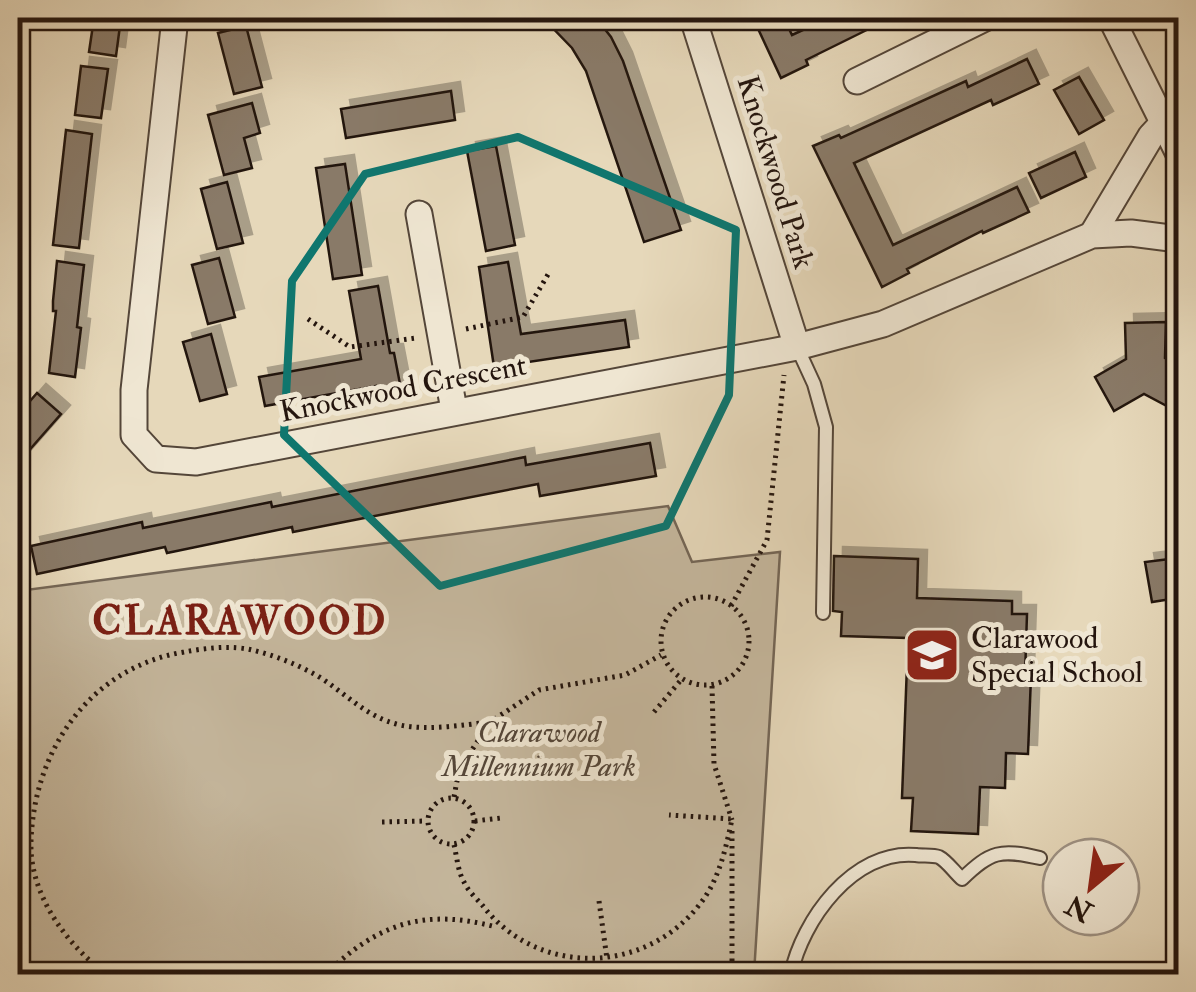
<svg xmlns="http://www.w3.org/2000/svg" width="1196" height="992" font-family="'IM FELL Double Pica',serif">
<defs>
<filter id="shadow"><feDropShadow dx="9" dy="-9" stdDeviation="0" flood-color="#0004"/></filter>
</defs>
<rect width="100%" height="100%" fill="#e6d8ba"/>
<filter id="stains"><feTurbulence type="fractalNoise" baseFrequency=".002" numOctaves="4"/><feColorMatrix values="0 0 0 0 .2 0 0 0 0 .09 0 0 0 0 .02 0 0 0 .5 -.17"/></filter>
<radialGradient id="worn" r=".72"><stop offset=".6" stop-color="#630" stop-opacity="0"/><stop offset="1" stop-color="#630" stop-opacity=".3"/></radialGradient>
<polygon fill="#c5b79d" stroke="#746656" stroke-width="2.5" points="668,506 692,562 780,552 754,974 18,974 18,591"/>
<g fill="#897a67" stroke="#24150e" stroke-width="2.5" filter="url(#shadow)">
<polygon points="94,18 121,18 116,56 89,52"/>
<polygon points="543,18 596,18 611,37 623,61 681,230 644,242 586,71 572,48"/>
<polygon points="753,18 784,18 792,35 829,18 891,18 806,60 808,65 781,78"/>
<polygon points="246,26 262,87 234,94 218,33"/>
<polygon points="1027,59 1039,84 993,105 991,100 854,163 893,245 1017,187 1029,212 983,233 982,231 907,269 909,273 882,287 813,146 839,135 841,138 966,81 968,87"/>
<polygon points="81,66 108,69 101,118 75,115"/>
<polygon points="1079,77 1104,120 1079,134 1054,90"/>
<polygon points="451,91 455,120 346,138 341,109"/>
<polygon points="252,103 260,133 244,138 252,168 224,175 208,115"/>
<polygon points="66,130 92,134 79,248 53,245"/>
<polygon points="496,146 515,245 486,251 467,151"/>
<polygon points="1075,152 1086,177 1041,198 1029,173"/>
<polygon points="345,164 362,275 333,279 316,168"/>
<polygon points="227,182 243,243 217,249 201,189"/>
<polygon points="219,258 235,317 208,324 192,265"/>
<polygon points="57,261 84,265 77,327 81,328 75,377 49,373 56,311 53,311 53,301"/>
<polygon points="508,262 521,334 625,320 629,347 494,367 479,267"/>
<polygon points="378,286 390,353 394,353 401,389 377,394 376,386 265,406 259,377 361,359 349,291"/>
<polygon points="1166,322 1165,358 1178,365 1178,412 1144,394 1114,411 1095,377 1126,359 1125,323"/>
<polygon points="211,334 227,394 200,401 183,342"/>
<polygon points="37,393 61,414 18,463 18,415"/>
<polygon points="650,443 656,476 540,496 538,484 293,532 292,527 167,553 165,547 37,574 31,546 142,522 143,528 271,502 272,507 525,457 526,465"/>
<polygon points="834,556 918,559 917,598 1012,601 1012,614 1027,614 1025,676 1031,676 1028,754 1006,753 1005,788 980,787 978,834 911,831 913,798 902,798 908,638 841,636 842,612 833,611"/>
<polygon points="1178,558 1178,598 1152,602 1145,562"/>
</g>
<g fill="none" stroke-linecap="round" stroke-linejoin="round">
<g stroke="#544639" stroke-width="16">
<g id="lane">
<polyline points="797,347 814,384 826,427 823,613"/>
<path d="M791 974C802 921 853 849 916 855 922 856 933 855 939 857 947 861 955 873 962 879 991 851 1000 849 1040 858"/>
</g>
</g>
<g stroke="#544639" stroke-width="29">
<g id="street">
<polyline points="175,18 134,390 134,435 156,459 196,462 797,347 883,324 1092,235 1131,233 1178,239"/>
<polyline points="693,18 797,347"/>
<polyline points="1111,18 1178,152"/>
<polyline points="857,81 985,18"/>
<polyline points="419,214 454,410"/>
<polyline points="1092,235 1151,136 1163,123"/>
</g>
</g>
<g stroke="#24150e" stroke-width="5" stroke-dasharray="2.5 5" stroke-linecap="butt">
<polyline points="308,319 350,347 416,338"/>
<polyline points="466,329 523,317 550,271"/>
<circle cx="705" cy="641" r="44"/>
<polyline points="731,606 767,540 784,375"/>
<polyline points="712,686 714,764 732,820"/>
<polyline points="654,712 681,680"/>
<polyline points="454,797 459,770 490,722 539,690 625,675 661,655"/>
<circle cx="451" cy="821" r="23"/>
<polyline points="475,821 501,818"/>
<polyline points="382,822 426,821"/>
<polyline points="732,831 732,974"/>
<path d="M454 845C457 857 458 872 464 882 468 891 477 899 483 906 538 977 645 975 700 904 719 880 726 848 732 819L669 815"/>
<polyline points="599,901 607,959"/>
<path d="M106 974C66 944 29 894 31 841 34 749 91 667 184 652 205 648 232 645 252 650 274 655 296 664 316 675 345 692 365 717 400 725 428 731 462 725 490 722"/>
<path d="M326 974C378 923 425 908 496 927"/>
</g>
<use href="#lane" stroke="#efe6d2" stroke-width="12"/>
<use href="#street" stroke="#efe6d2" stroke-width="25"/>
</g>
<path fill="none" stroke="#0f766e" stroke-width="8" stroke-linejoin="round" d="M518 137 736 230 729 395 666 526 440 586 284 435 292 281 365 174Z"/>
<defs>
<g id="school-square" transform="scale(2.875)"><rect x="-9" y="-9" width="18" height="18" rx="4" fill="#8f2418" stroke="#efe6d2"/><path d="M0-5L7-2L0 1L-7-2ZM-4 1L0 2.5L4 1V4Q0 6-4 4Z" fill="#fff"/></g>
</defs>
<g fill-rule="evenodd">
<use href="#school-square" x="932" y="655"/>
</g>
<g text-anchor="middle" stroke-width="10" stroke-linejoin="round" paint-order="stroke">
<g font-size="30" fill="#24150e" stroke="#efe6d2">
<text transform="translate(776 172) rotate(73)" y="10">Knockwood Park</text>
<text transform="translate(403 388) rotate(-11)" y="10">Knockwood Crescent</text>
</g>
<g font-size="30" fill="#24150e" stroke="#efe6d2" text-anchor="start">
<text x="971" y="648">Clarawood<tspan x="971" dy="34">Special School</tspan></text>
</g>
<g font-size="30" font-style="italic" fill="#544639" stroke="#efe6d2">
<text x="539" y="742">Clarawood<tspan x="539" dy="34">Millennium Park</tspan></text>
</g>
<g font-size="40" font-weight="bold" letter-spacing="2.5" fill="#7a1f14" stroke="#efe6d2">
<text x="240" y="634">CLARAWOOD</text>
</g>
</g>
<rect width="1196" height="992" fill="none" stroke="#e6d8ba" stroke-width="60"/>
<rect x="20" y="20" width="1156" height="952" fill="none" stroke="#24150e" stroke-width="5"/>
<rect x="30" y="30" width="1136" height="932" fill="none" stroke="#24150e" stroke-width="2.5"/>
<g transform="translate(1091 887) rotate(209)"><circle r="48" fill="#efe6d2" stroke="#9e9284" stroke-width="2.5"/>
<path d="M0-8L18 38L0 25L-18 38Z" fill="#8f2418"/>
<text y="-15" font-size="28" font-weight="bold" text-anchor="middle" fill="#24150e">N</text>
</g>
<rect width="100%" height="100%" filter="url(#stains)"/>
<rect width="100%" height="100%" fill="url(#worn)"/>
</svg>
